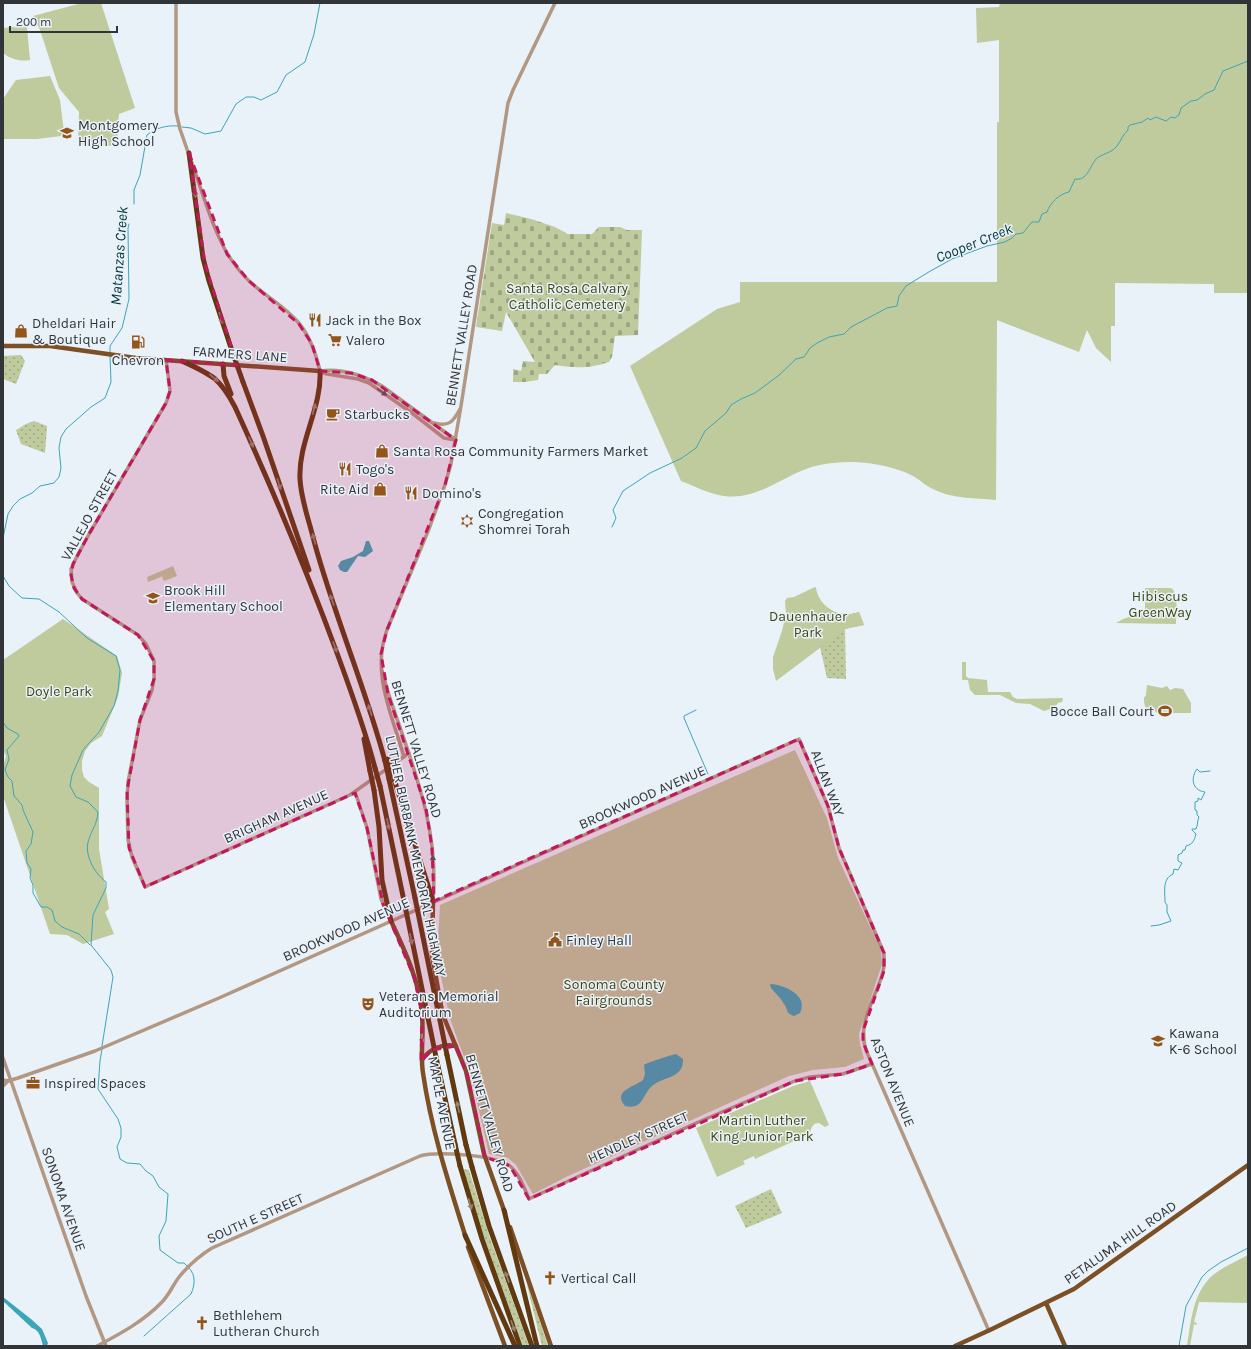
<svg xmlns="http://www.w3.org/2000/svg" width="1251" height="1349" font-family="Karla,sans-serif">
<defs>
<pattern id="grass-dots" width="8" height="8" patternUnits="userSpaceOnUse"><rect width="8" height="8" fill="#bfca9d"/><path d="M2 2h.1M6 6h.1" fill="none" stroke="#9ca581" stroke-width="1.8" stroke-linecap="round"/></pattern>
<pattern id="cemetery-stones" width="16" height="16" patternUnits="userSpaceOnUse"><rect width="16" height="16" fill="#bfca9d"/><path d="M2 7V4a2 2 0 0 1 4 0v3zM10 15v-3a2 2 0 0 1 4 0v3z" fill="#9ca581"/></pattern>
</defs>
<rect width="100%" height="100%" fill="#e9f1f9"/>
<g fill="url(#grass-dots)">
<polygon points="21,355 25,361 16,384 3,379 3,356"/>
<polygon points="34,421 47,426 45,453 21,444 16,430 26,424"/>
<polygon points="859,612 864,625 845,629 846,679 827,678 820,647 777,680 778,671 851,614"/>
<polygon points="463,1169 469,1170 489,1235 529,1346 523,1346 480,1226"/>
<polygon points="771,1189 782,1213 746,1228 735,1206"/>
<polygon points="527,1285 528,1285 548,1346 542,1346"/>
</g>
<path fill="url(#cemetery-stones)" d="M506 213 531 219 555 227 568 234H592L599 227H620L627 230H642L638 335 615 336 612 357 609 362C588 369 576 368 555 365L547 374H539L538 380 525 382H513V369L521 371 523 361 535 362 506 312 502 331 476 327 492 223 504 225Z"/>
<g fill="#bfca9d">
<polygon points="82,3 101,3 135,108 119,114 117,146 78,144 79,112 59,88 40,30 33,16"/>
<path d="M1000 3H1248V293H1214V284L1115 283V326H1111V362L1096 348 1087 330 1079 352 997 320 996 500C975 498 952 499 933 489 926 486 920 480 913 476 896 467 874 463 854 462 840 462 820 463 806 469 779 479 756 500 724 496 709 494 695 486 681 481L630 366 717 309 740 302V282H997V122H999V40L977 43 976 8 999 7Z"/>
<path d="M25 26 27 28 30 60C20 62 11 59 3 53V28Z"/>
<polygon points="50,76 60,100 64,132 61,136 37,139 3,139 3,99 16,80"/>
<polygon points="173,566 177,576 164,581 161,575 161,577 148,582 147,577"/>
<path d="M815 587 816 588C819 608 841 619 859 612L864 625 845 629 776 681 773 669V657L782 631 786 614 785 601 787 598 794 597Z"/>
<path d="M1145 588H1171C1179 593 1176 614 1176 624L1116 623 1123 619 1145 612Z"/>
<polygon points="63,619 117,656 122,673 118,697 102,736 91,743 85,751 82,761 82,770 84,777 89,782 99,788 99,849 109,909 105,912 114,934 83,944 67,935 50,934 3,796 3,767 6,756 3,750 3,660"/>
<polygon points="962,662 966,662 966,676 968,678 987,680 988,692 1010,692 1013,697 1017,699 1063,698 1062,702 1058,703 1054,708 1044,711 1030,704 1016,703 1000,695 975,695 970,690 968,680 962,680"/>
<path d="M1147 685 1162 688 1167 686 1170 690 1175 688 1183 689 1191 703V713H1157L1152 708 1148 709C1144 707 1144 702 1144 698L1146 695Z"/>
<polygon points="795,750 827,818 838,858 881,950 882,964 859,1034 860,1044 864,1059 845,1067 813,1070 789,1076 566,1177 533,1194 516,1165 508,1158 489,1154 471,1076 450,1019 437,958 440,905"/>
<path d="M810 1081 829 1125 825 1127 819 1123C811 1123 812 1129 809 1134L755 1159 754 1156 743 1161 745 1164 717 1177 696 1128 793 1086Z"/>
<path d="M1248 1255V1303L1199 1302 1194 1322 1197 1323 1196 1325 1194 1324 1190 1346H1187C1191 1321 1193 1292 1213 1275 1223 1267 1237 1261 1248 1255Z"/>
</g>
<g fill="#3ca5b8">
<polygon points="366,541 369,541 373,551 365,557 358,556 347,572 344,572 340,570 338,566 341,561 353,557 363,551"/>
<path d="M771 984C784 985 809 995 800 1013L794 1016C786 1014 788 1009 784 1004 781 998 775 993 771 988L770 985Z"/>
<path d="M676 1054 683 1059C684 1080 660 1076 650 1088 642 1097 642 1110 625 1106 612 1091 634 1087 643 1080L645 1074 644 1065C646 1063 671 1055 676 1054Z"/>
<path d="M3 1297 31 1319 42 1329 48 1343 47 1346H43C41 1339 40 1330 32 1328L3 1301Z"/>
</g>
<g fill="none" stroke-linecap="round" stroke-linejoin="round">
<g stroke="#3ca5b8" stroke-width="1">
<polyline points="182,127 191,128 205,134 221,131 236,104 246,97 254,97 261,100 277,92 286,75 305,62 314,34 320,3"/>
<path d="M134 204V190L140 175 147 135C156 128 166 125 178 126"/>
<polyline points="110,353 110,346 122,328 129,299 128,228 129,224"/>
<path d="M612 527 616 518 613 510 623 491 650 473 682 458 696 448 705 431 726 413 731 405 741 399 755 393 778 376 796 359 804 357 810 348 817 343 829 337 844 334 851 327 887 308 897 306 899 296 906 286 927 273 952 259 987 246 1005 242 1012 238 1016 234 1023 233 1032 222H1039L1042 214 1047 212C1050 203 1059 194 1069 192L1075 179C1087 181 1089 168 1096 159 1101 154 1112 153 1117 146 1121 141 1123 134 1128 130V127L1130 125 1142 122 1148 118 1150 120 1156 117 1166 121 1171 117 1175 118 1179 115 1181 108 1191 101 1197 100 1205 94 1214 90 1223 71 1248 61"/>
<polyline points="3,538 8,514 13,506 20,499 32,493 40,486 54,483 59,477 61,468 59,448 61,437 66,429 91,407 105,398 111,382 110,356"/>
<path d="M3 576 9 586 22 598 39 599 59 612 87 638 116 656 120 670 118 691 114 706 99 732 83 750 72 775 70 786 76 797 88 802 98 812C97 825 92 829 89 839 83 854 95 874 106 882V888L93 915 91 945 111 970 113 977 102 1046"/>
<polyline points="696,710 684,716 684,718 708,774"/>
<polyline points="3,722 7,728 18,734 19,736 7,750 9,759 5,770 8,777 12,781 14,796 22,805 23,810 33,832 31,844 26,851 27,863 31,869 30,878 33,885 33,893 41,907 47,907 52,910 55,921 62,927 79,934 90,945"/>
<path d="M1151 926 1159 925 1171 921 1167 912V905L1165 902C1165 892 1162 879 1173 874L1174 869 1178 870 1182 863 1178 861V855L1182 853 1183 850H1185L1186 846C1193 844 1194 841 1196 834L1192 830V829H1196C1198 825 1197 821 1199 817L1197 815V811L1195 810V802L1198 801V798L1201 800 1205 792C1191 790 1191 777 1197 769L1200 772 1210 771"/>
<polyline points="102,1049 100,1061 98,1089 118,1119 121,1128 121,1137 117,1147 120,1159 127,1163 140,1164 146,1171 153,1176 159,1187 168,1194 166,1221 159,1236 160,1250 178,1263 184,1263 187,1266"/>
<path d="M144 1336 191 1294C195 1285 196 1275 189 1268"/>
<polyline points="1179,1346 1186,1306 1202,1277 1208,1271 1221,1262 1248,1248"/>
</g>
<g stroke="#b29882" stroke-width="3.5">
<polyline points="176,3 176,112 180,129 189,155"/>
<path d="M192 163C203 193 214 236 233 262 240 272 249 282 260 290 272 300 287 309 298 322 310 336 316 353 320 371"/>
<polyline points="166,360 170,391 166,403 89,534 76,558 71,569 72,582 77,593 82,599 138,635 146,644 154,661 154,679 152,690 140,720 128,782 127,800 128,840 132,857 145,887 350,795 409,753"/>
<path d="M320 371C341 368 363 375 382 386L456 440"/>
<polyline points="321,372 327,374 358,379 369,383 412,413 444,438 455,440"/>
<path d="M434 423C449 427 453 422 460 409"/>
<path d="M382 671C385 679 386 687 389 695 411 762 440 827 433 900"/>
<path d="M404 757C392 714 371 674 387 630L429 529 445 485 451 464 461 406 508 103 513 90 555 3"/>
<polyline points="355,792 367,828 381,899 389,918"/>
<polyline points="3,1058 86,1296 106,1346"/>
<path d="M3 1080 8 1081 18 1078 95 1051 219 998 799 739 828 806 839 848 884 953C884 959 885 965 883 972 876 999 857 1021 866 1050L989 1331"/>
<polyline points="3,1086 8,1081"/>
<path d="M97 1346C120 1334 144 1321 162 1302 169 1295 173 1285 179 1277 189 1265 199 1256 212 1248L420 1156C436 1151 499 1155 511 1167 520 1175 524 1188 529 1199L694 1124 795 1081 810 1077 843 1074 872 1064"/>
</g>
<g stroke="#7c4f24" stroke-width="4.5">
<polyline points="3,346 50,346 136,358 320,371"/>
<polyline points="433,901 432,955 441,1006 445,1020 466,1071 484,1154 505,1213"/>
<path d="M391 921C405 951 420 982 422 1016 424 1035 420 1054 423 1073 431 1129 449 1184 466 1238"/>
<path d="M422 1060C429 1049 443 1043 456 1046"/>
<polyline points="510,1227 551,1346"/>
<polyline points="468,1247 505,1346"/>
<polyline points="1046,1303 1065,1346"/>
<polyline points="955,1346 992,1329 1074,1289 1248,1165"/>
</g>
<g stroke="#61390e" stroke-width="5">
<polyline points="189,153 203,258 209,281 232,351"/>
<path d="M182 361C212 375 219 377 235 407 272 488 306 569 337 653 351 691 365 729 375 768"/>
<polyline points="223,364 224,376 231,394"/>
<path d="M320 371C322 408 298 442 300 479 301 500 309 520 314 541 334 615 365 686 385 761"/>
<polyline points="243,382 263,436 309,570"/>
<polyline points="364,739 370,771"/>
<polyline points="393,776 433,901"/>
<polyline points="389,779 415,898"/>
<polyline points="380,786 404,901"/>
<polyline points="374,790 379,827 382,880 391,921"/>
<polyline points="447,1055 466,1145"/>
<polyline points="436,1057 455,1144"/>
<polyline points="460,1166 482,1239 520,1346"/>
<polyline points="472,1167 489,1226 532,1346"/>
<polyline points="504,1210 537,1346"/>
<polyline points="465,1235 515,1346"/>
</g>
<g stroke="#61390e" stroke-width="5">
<polyline points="232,351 243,382"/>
<polyline points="388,759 393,776"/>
<polyline points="385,761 389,779"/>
<polyline points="375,768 380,786"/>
<polyline points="370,771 374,790"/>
<polyline points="415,898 447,1055"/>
<polyline points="404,901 436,1057"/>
<polyline points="455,1144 460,1166"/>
<polyline points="466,1145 472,1167"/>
</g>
</g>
<defs><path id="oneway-solid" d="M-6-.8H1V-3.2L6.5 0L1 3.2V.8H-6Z"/></defs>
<g fill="#97836c">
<use href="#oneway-solid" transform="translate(195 192) rotate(84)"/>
<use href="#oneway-solid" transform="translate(221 318) rotate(72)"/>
<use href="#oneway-solid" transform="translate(214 378) rotate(39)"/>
<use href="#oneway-solid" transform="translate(314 409) rotate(-75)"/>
<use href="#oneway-solid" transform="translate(251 442) rotate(66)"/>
<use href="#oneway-solid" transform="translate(279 484) rotate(72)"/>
<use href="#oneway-solid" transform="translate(314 539) rotate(-105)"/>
<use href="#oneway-solid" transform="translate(332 600) rotate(-110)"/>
<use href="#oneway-solid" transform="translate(335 647) rotate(70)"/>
<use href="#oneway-solid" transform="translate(370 710) rotate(-108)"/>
<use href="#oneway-solid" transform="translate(388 824) rotate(78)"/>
<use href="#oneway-solid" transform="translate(411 939) rotate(78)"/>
<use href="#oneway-solid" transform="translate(458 1107) rotate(-102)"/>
<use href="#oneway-solid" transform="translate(470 1204) rotate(73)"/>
<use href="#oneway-solid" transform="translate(507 1277) rotate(-110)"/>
<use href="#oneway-solid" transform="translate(513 1326) rotate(70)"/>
</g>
<g fill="#58534e">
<use href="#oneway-solid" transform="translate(382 392) rotate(35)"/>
<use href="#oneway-solid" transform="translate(433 861) rotate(-94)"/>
</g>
<use fill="#b2a08e" href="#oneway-solid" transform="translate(422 1038) rotate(94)"/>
<path fill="#c2185b" fill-opacity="0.2" stroke="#c2185b" stroke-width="3" stroke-dasharray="8 5" stroke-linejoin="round" d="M189 153 227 254 249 281 299 324 312 344 320 371 351 373 372 380 456 440 445 485 387 630 381 654 388 694 426 808 432 848 434 901 799 739 828 806 839 848 884 953V971L863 1031V1042L872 1064 843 1074 795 1081 529 1199 510 1166 485 1157 468 1078 456 1046 432 1050 421 1061 422 1013 414 977 383 904 367 828 355 793 145 887 129 848 127 791 140 720 154 679V661L138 635 82 599 74 588 71 575 73 564 89 534 166 403 170 391 166 360 237 365 205 264Z"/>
<defs>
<g id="school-bare" transform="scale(1.08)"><path d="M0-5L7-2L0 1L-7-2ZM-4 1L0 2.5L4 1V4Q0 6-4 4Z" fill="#93551a" stroke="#e9f1f9" stroke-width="2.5" paint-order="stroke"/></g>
<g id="restaurant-bare" transform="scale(1.08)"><path d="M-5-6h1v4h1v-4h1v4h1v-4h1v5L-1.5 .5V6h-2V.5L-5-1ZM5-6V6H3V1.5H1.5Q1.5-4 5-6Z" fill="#93551a" stroke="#e9f1f9" stroke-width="2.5" paint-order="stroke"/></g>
<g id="shop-bare" transform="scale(1.08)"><path d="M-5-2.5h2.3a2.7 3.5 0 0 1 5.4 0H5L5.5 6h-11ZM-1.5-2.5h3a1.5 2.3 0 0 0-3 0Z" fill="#93551a" stroke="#e9f1f9" stroke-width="2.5" paint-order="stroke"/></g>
<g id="supermarket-bare" transform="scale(1.08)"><path d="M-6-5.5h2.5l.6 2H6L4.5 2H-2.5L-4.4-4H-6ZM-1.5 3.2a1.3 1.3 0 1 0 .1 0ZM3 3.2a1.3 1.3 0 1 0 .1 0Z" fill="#93551a" stroke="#e9f1f9" stroke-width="2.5" paint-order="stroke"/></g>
<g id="fuel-bare" transform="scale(1.08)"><path d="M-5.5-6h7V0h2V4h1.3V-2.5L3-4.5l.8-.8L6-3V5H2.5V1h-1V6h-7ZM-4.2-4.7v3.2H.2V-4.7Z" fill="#93551a" stroke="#e9f1f9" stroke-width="2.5" paint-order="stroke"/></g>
<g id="cafe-bare" transform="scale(1.08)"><path d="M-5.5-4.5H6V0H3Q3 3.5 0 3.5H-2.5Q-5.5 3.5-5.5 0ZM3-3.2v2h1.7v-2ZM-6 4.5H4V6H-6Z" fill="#93551a" stroke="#e9f1f9" stroke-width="2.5" paint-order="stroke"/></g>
<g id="synagogue-bare" transform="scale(1.08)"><path d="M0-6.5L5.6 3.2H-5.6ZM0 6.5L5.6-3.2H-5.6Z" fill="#93551a" stroke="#e9f1f9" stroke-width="2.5" paint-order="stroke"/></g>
<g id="stadium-bare" transform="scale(1.08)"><path d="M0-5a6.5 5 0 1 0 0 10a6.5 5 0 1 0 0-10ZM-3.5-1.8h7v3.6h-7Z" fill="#93551a" stroke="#e9f1f9" stroke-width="2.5" paint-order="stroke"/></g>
<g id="civic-bare" transform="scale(1.08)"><path d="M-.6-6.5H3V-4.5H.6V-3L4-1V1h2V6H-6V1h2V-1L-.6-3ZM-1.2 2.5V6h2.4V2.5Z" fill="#93551a" stroke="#e9f1f9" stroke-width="2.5" paint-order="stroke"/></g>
<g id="theatre-bare" transform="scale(1.08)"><path d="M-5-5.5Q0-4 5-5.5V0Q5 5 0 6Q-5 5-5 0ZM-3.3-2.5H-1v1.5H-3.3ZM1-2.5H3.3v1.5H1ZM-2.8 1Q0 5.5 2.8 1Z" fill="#93551a" stroke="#e9f1f9" stroke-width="2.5" paint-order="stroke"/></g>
<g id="office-bare" transform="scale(1.08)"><path d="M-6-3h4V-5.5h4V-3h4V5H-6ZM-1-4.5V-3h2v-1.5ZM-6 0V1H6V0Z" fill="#93551a" stroke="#e9f1f9" stroke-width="2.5" paint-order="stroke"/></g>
<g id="church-bare" transform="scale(1.08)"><path d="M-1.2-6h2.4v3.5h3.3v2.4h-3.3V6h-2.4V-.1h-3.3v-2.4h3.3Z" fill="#93551a" stroke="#e9f1f9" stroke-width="2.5" paint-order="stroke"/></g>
</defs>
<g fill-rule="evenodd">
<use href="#school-bare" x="67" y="133"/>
<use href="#restaurant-bare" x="315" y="320"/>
<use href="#shop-bare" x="21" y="331"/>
<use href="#supermarket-bare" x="335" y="340"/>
<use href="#fuel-bare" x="138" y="342"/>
<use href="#cafe-bare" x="333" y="414"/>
<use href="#shop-bare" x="382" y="451"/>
<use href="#restaurant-bare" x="345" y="469"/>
<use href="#shop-bare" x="380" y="489"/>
<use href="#restaurant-bare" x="411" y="493"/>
<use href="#synagogue-bare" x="467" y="521"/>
<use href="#school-bare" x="153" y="598"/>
<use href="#stadium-bare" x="1165" y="711"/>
<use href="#civic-bare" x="555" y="940"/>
<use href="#theatre-bare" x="368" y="1004"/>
<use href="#school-bare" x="1158" y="1041"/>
<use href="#office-bare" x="33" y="1083"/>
<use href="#church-bare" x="550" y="1278"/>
<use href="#church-bare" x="202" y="1323"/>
</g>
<g text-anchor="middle" stroke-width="3" stroke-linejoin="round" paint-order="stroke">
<g font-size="14" fill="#313538" stroke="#e9f1f9" text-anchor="start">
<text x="78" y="130">Montgomery<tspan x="78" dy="16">High School</tspan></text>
<text x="326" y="325">Jack in the Box</text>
<text x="32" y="328">Dheldari Hair<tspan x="32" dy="16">&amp; Boutique</tspan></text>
<text x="346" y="345">Valero</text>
<text x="138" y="365" text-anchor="middle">Chevron</text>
<text x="344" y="419">Starbucks</text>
<text x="393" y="456">Santa Rosa Community Farmers Market</text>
<text x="356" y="474">Togo's</text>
<text x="369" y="494" text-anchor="end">Rite Aid</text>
<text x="422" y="498">Domino's</text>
<text x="478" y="518">Congregation<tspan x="478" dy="16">Shomrei Torah</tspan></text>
<text x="164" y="595">Brook Hill<tspan x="164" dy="16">Elementary School</tspan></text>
<text x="1154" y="716" text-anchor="end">Bocce Ball Court</text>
<text x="566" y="945">Finley Hall</text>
<text x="379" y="1001">Veterans Memorial<tspan x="379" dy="16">Auditorium</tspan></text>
<text x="1169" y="1038">Kawana<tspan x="1169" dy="16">K-6 School</tspan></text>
<text x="44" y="1088">Inspired Spaces</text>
<text x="561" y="1283">Vertical Call</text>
<text x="213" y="1320">Bethlehem<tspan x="213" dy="16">Lutheran Church</tspan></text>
</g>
<g font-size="14" fill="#3e4711" stroke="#e9f1f9">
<text x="567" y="293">Santa Rosa Calvary<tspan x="567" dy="16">Catholic Cemetery</tspan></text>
<text x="1160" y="601">Hibiscus<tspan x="1160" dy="16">GreenWay</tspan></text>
<text x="808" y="621">Dauenhauer<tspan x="808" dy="16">Park</tspan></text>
<text x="59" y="696">Doyle Park</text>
<text x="614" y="989">Sonoma County<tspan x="614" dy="16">Fairgrounds</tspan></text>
<text x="762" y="1125">Martin Luther<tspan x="762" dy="16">King Junior Park</tspan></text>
</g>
<g font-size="14" fill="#313538" stroke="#e9f1f9">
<text transform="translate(461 335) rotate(-81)" y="5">BENNETT VALLEY ROAD</text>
<text transform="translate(240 354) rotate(4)" y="5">FARMERS LANE</text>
<text transform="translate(89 515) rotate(-61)" y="5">VALLEJO STREET</text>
<text transform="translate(417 749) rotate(73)" y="5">BENNETT VALLEY ROAD</text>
<text transform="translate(828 783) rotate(69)" y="5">ALLAN WAY</text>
<text transform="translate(642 797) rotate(-24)" y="5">BROOKWOOD AVENUE</text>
<text transform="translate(276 816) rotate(-24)" y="5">BRIGHAM AVENUE</text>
<text transform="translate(416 856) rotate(78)" y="5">LUTHER BURBANK MEMORIAL HIGHWAY</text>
<text transform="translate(346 929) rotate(-24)" y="5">BROOKWOOD AVENUE</text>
<text transform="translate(893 1082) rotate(68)" y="5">ASTON AVENUE</text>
<text transform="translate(442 1103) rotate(79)" y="5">MAPLE AVENUE</text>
<text transform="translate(490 1123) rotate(74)" y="5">BENNETT VALLEY ROAD</text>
<text transform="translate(638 1137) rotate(-24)" y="5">HENDLEY STREET</text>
<text transform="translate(64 1199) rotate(71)" y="5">SONOMA AVENUE</text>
<text transform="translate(255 1218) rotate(-24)" y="5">SOUTH E STREET</text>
<text transform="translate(1120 1242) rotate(-35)" y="5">PETALUMA HILL ROAD</text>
</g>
<g font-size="15" font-style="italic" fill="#03353e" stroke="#e9f1f9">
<text transform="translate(974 243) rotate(-22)" y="5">Cooper Creek</text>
<text transform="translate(119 256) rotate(-86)" y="5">Matanzas Creek</text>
</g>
</g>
<rect width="1251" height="1349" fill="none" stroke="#313538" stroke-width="8"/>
<path d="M10 26v6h107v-6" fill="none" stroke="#313538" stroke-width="2"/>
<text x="16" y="26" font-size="12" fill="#313538" stroke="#e9f1f9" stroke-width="3" paint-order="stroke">200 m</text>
</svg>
